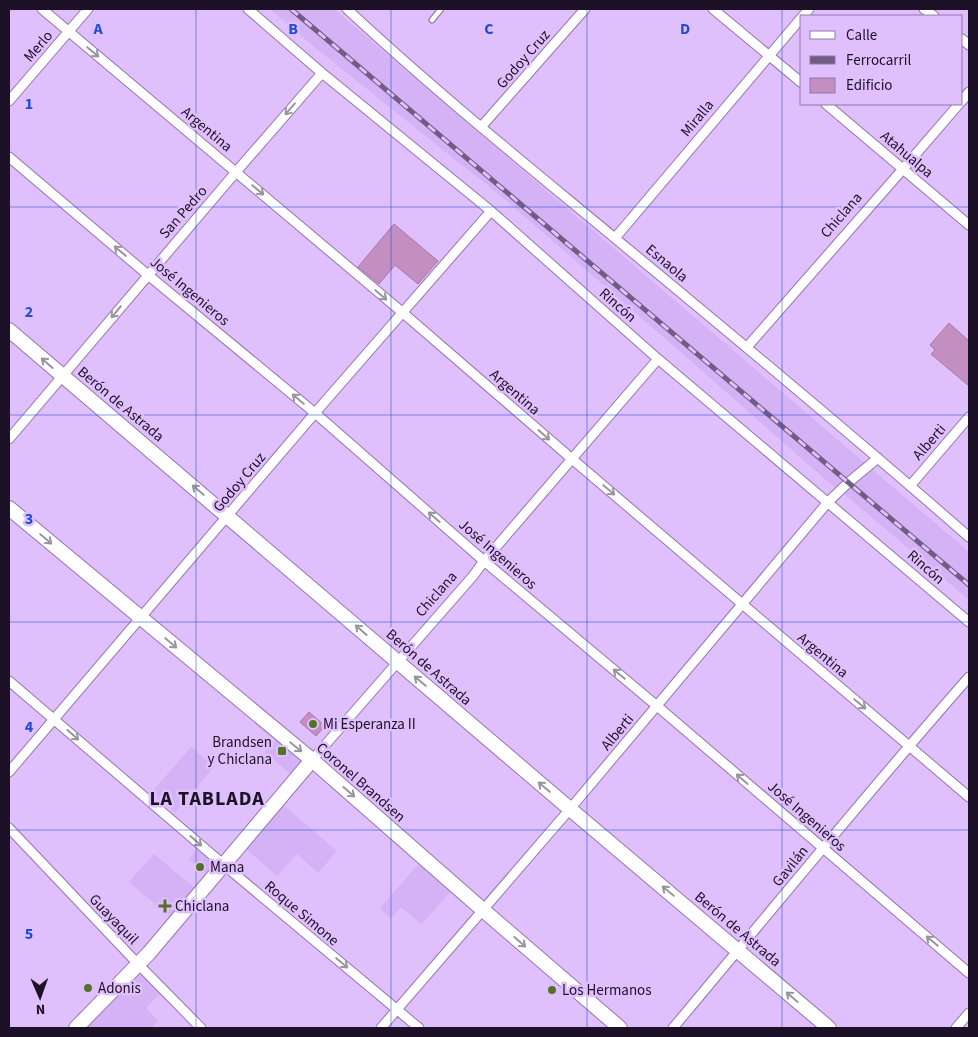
<svg xmlns="http://www.w3.org/2000/svg" width="978" height="1037" font-family="'Source Sans 3',sans-serif">
  <rect width="100%" height="100%" fill="#dfbffc"/>
  <path fill="#d5b2f5" d="M270,9h64l635,543v48l-119,-101 -23,-18 -135,-119 -190,-165 -184,-147z
    M277,738l24,20 1,6 -9,12 -29,-24z
    M191,747l23,20 -39,46 -24,-20z
    M282,804l55,47 -19,22 -21,-19 -20,22 -32,-28z
    M198,848l16,15 1,3 -7,9 -19,-16z
    M154,854l42,35 -25,29 -42,-36z
    M422,860l32,28 -32,36 -21,-17 -10,11 -11,-10z
    M136,975h7l18,18 -15,15 12,13 -7,7h-67z"/>
  <path fill="#c38fc0" stroke="#a978a7" d="M394,224l44,37 -20,23 -23,-19 -16,19 -21,-17z
    M949,323l20,18v45l-38,-32 4,-4 -5,-5z
    M309,712l16,14 -9,10 -16,-14z"/>
  <g fill="none" stroke-linecap="round" stroke-linejoin="round">
    <defs>
      <path id="lane" d="M432,20l9,-11"/>
      <path id="street" d="M42,9l360,303 170,147 397,338
        M248,9l74,64 169,138 167,148 311,263
        M347,9c90,84 186,161 281,240 115,95 229,190 341,288
        M713,9l89,74
        M924,9l10,7
        M803,16l6,-7
        M962,39l7,6
        M9,101l79,-92
        M962,101l7,-9
        M826,104l143,121
        M481,127l104,-118
        M9,157l139,118 167,138 169,148 173,145 312,267
        M615,238l187,-221
        M747,347l156,-178 56,-65
        M9,439l227,-267 86,-99
        M910,486l59,-69
        M9,681l215,184 195,163
        M312,760l161,-184 11,-15 174,-202
        M9,772l306,-359 176,-202
        M9,828l129,136 63,64
        M381,1028l189,-219 258,-307 21,-20 29,-24
        M673,1028c98,-117 195,-236 296,-351
        M956,1028l13,-15"/>
      <path id="secondary" d="M9,330l561,479 259,219
        M9,508l303,252 171,150 137,118
        M76,1028l73,-75 163,-193"/>
    </defs>
    <use href="#lane" stroke="#9375ad" stroke-width="7"/>
    <use href="#street" stroke="#9375ad" stroke-width="11"/>
    <use href="#secondary" stroke="#9375ad" stroke-width="16"/>
    <use href="#lane" stroke="#fff" stroke-width="4.5"/>
    <use href="#street" stroke="#fff" stroke-width="9"/>
    <use href="#secondary" stroke="#fff" stroke-width="14"/>
    <defs>
      <path id="rail" d="M291,9l678,576"/>
    </defs>
    <use href="#rail" stroke="#715d84" stroke-width="5"/>
    <use href="#rail" stroke="#dfbffc" stroke-width="3" stroke-dasharray="9" stroke-linecap="butt"/>
  </g>
  <defs><path id="oneway-shaft" d="M-6 0H5M1.5-3L5.5 0L1.5 3" fill="none" stroke-width="1.6" stroke-linecap="round" stroke-linejoin="round" transform="scale(1.25)"/></defs>
  <g stroke="#99949e">
    <use href="#oneway-shaft" transform="translate(93 52) rotate(40)"/>
    <use href="#oneway-shaft" transform="translate(290 109) rotate(131)"/>
    <use href="#oneway-shaft" transform="translate(258 190) rotate(40)"/>
    <use href="#oneway-shaft" transform="translate(120 251) rotate(-140)"/>
    <use href="#oneway-shaft" transform="translate(381 295) rotate(40)"/>
    <use href="#oneway-shaft" transform="translate(116 312) rotate(130)"/>
    <use href="#oneway-shaft" transform="translate(47 363) rotate(-139)"/>
    <use href="#oneway-shaft" transform="translate(298 399) rotate(-140)"/>
    <use href="#oneway-shaft" transform="translate(544 435) rotate(41)"/>
    <use href="#oneway-shaft" transform="translate(198 490) rotate(-140)"/>
    <use href="#oneway-shaft" transform="translate(609 490) rotate(40)"/>
    <use href="#oneway-shaft" transform="translate(434 517) rotate(-139)"/>
    <use href="#oneway-shaft" transform="translate(46 539) rotate(40)"/>
    <use href="#oneway-shaft" transform="translate(361 630) rotate(-139)"/>
    <use href="#oneway-shaft" transform="translate(171 643) rotate(40)"/>
    <use href="#oneway-shaft" transform="translate(619 674) rotate(-140)"/>
    <use href="#oneway-shaft" transform="translate(420 681) rotate(-140)"/>
    <use href="#oneway-shaft" transform="translate(860 704) rotate(40)"/>
    <use href="#oneway-shaft" transform="translate(73 735) rotate(41)"/>
    <use href="#oneway-shaft" transform="translate(296 747) rotate(39)"/>
    <use href="#oneway-shaft" transform="translate(742 779) rotate(-139)"/>
    <use href="#oneway-shaft" transform="translate(544 787) rotate(-140)"/>
    <use href="#oneway-shaft" transform="translate(349 792) rotate(41)"/>
    <use href="#oneway-shaft" transform="translate(196 841) rotate(41)"/>
    <use href="#oneway-shaft" transform="translate(668 891) rotate(-140)"/>
    <use href="#oneway-shaft" transform="translate(932 941) rotate(-140)"/>
    <use href="#oneway-shaft" transform="translate(520 942) rotate(41)"/>
    <use href="#oneway-shaft" transform="translate(342 963) rotate(40)"/>
    <use href="#oneway-shaft" transform="translate(792 997) rotate(-139)"/>
  </g>
  <path fill="none" stroke="#1d4ed8" stroke-width="1" stroke-opacity="0.55" d="M196,9v1019M391,9v1019M587,9v1019M782,9v1019M9,207h960M9,415h960M9,622h960M9,830h960"/>
  <g fill="#537227" stroke="#dfbffc" stroke-width="2">
    <circle cx="313" cy="724" r="5"/>
    <rect x="277" y="746" width="10" height="10" rx="2.5"/>
    <circle cx="200" cy="867" r="5"/>
    <path d="M162.5 898.5h5v5h5v5h-5v5h-5v-5h-5v-5h5z"/>
    <circle cx="88" cy="988" r="5"/>
    <circle cx="552" cy="990" r="5"/>
  </g>
  <g text-anchor="middle" stroke-width="5" stroke-linejoin="round" paint-order="stroke">
    <g font-size="15" fill="#1d1127" stroke="#dfbffc">
      <text transform="translate(38 46) rotate(-49)" y="5">Merlo</text>
      <text transform="translate(523 59) rotate(-49)" y="5">Godoy Cruz</text>
      <text transform="translate(697 118) rotate(-50)" y="5">Miralla</text>
      <text transform="translate(207 129) rotate(40)" y="5">Argentina</text>
      <text transform="translate(907 154) rotate(40)" y="5">Atahualpa</text>
      <text transform="translate(183 212) rotate(-49)" y="5">San Pedro</text>
      <text transform="translate(841 215) rotate(-49)" y="5">Chiclana</text>
      <text transform="translate(667 263) rotate(40)" y="5">Esnaola</text>
      <text transform="translate(190 291) rotate(40)" y="5">José Ingenieros</text>
      <text transform="translate(618 305) rotate(41)" y="5">Rincón</text>
      <text transform="translate(515 392) rotate(41)" y="5">Argentina</text>
      <text transform="translate(121 404) rotate(40)" y="5">Berón de Astrada</text>
      <text transform="translate(929 442) rotate(-49)" y="5">Alberti</text>
      <text transform="translate(239 482) rotate(-50)" y="5">Godoy Cruz</text>
      <text transform="translate(498 554) rotate(41)" y="5">José Ingenieros</text>
      <text transform="translate(926 567) rotate(41)" y="5">Rincón</text>
      <text transform="translate(436 594) rotate(-49)" y="5">Chiclana</text>
      <text transform="translate(823 655) rotate(40)" y="5">Argentina</text>
      <text transform="translate(429 667) rotate(41)" y="5">Berón de Astrada</text>
      <text transform="translate(617 732) rotate(-50)" y="5">Alberti</text>
      <text transform="translate(361 782) rotate(41)" y="5">Coronel Brandsen</text>
      <text transform="translate(807 816) rotate(41)" y="5">José Ingenieros</text>
      <text transform="translate(790 866) rotate(-51)" y="5">Gavilán</text>
      <text transform="translate(302 913) rotate(40)" y="5">Roque Simone</text>
      <text transform="translate(114 919) rotate(46)" y="5">Guayaquil</text>
      <text transform="translate(738 929) rotate(40)" y="5">Berón de Astrada</text>
    </g>
    <g font-size="15" fill="#1d1127" stroke="#dfbffc" text-anchor="start">
      <text x="323" y="729">Mi Esperanza II</text>
      <text x="272" y="747" text-anchor="end">Brandsen<tspan x="272" dy="17">y Chiclana</tspan></text>
      <text x="210" y="872">Mana</text>
      <text x="175" y="911">Chiclana</text>
      <text x="98" y="993">Adonis</text>
      <text x="562" y="995">Los Hermanos</text>
    </g>
    <g font-size="20" font-weight="bold" letter-spacing="1" fill="#1d1127" stroke="#dfbffc">
      <text x="207" y="805">LA TABLADA</text>
    </g>
  </g>
  <g font-size="16" text-anchor="middle" font-weight="bold" fill="#1d4ed8" stroke="#dfbffc" stroke-width="5" stroke-linejoin="round" paint-order="stroke">
    <text x="98" y="34">A</text>
    <text x="293" y="34">B</text>
    <text x="489" y="34">C</text>
    <text x="685" y="34">D</text>
    <text x="29" y="109">1</text>
    <text x="29" y="317">2</text>
    <text x="29" y="524">3</text>
    <text x="29" y="732">4</text>
    <text x="29" y="939">5</text>
  </g>
  <rect width="978" height="1037" fill="none" stroke="#1d1127" stroke-width="20"/>
  <rect x="800" y="15" width="162" height="90" fill="#dfbffc" stroke="#9179a7"/>
  <rect x="810" y="31" width="25" height="8" fill="#ffffff" stroke="#9179a7"/>
  <text x="846" y="40" font-size="15" fill="#1d1127">Calle</text>
  <rect x="810" y="56" width="25" height="8" fill="#715d84" stroke="#9179a7"/>
  <text x="846" y="65" font-size="15" fill="#1d1127">Ferrocarril</text>
  <rect x="810" y="78" width="25" height="15" fill="#c38fc0" stroke="#9179a7"/>
  <text x="846" y="90" font-size="15" fill="#1d1127">Edificio</text>
  <g transform="translate(40 997) rotate(178)" stroke="#dfbffc" stroke-width="4" paint-order="stroke">
  <path d="M0-4L9 19L0 12L-9 19Z" fill="#1d1127"/>
  <text y="-8" font-size="14" font-weight="bold" text-anchor="middle" fill="#1d1127">N</text>
  </g>
</svg>
